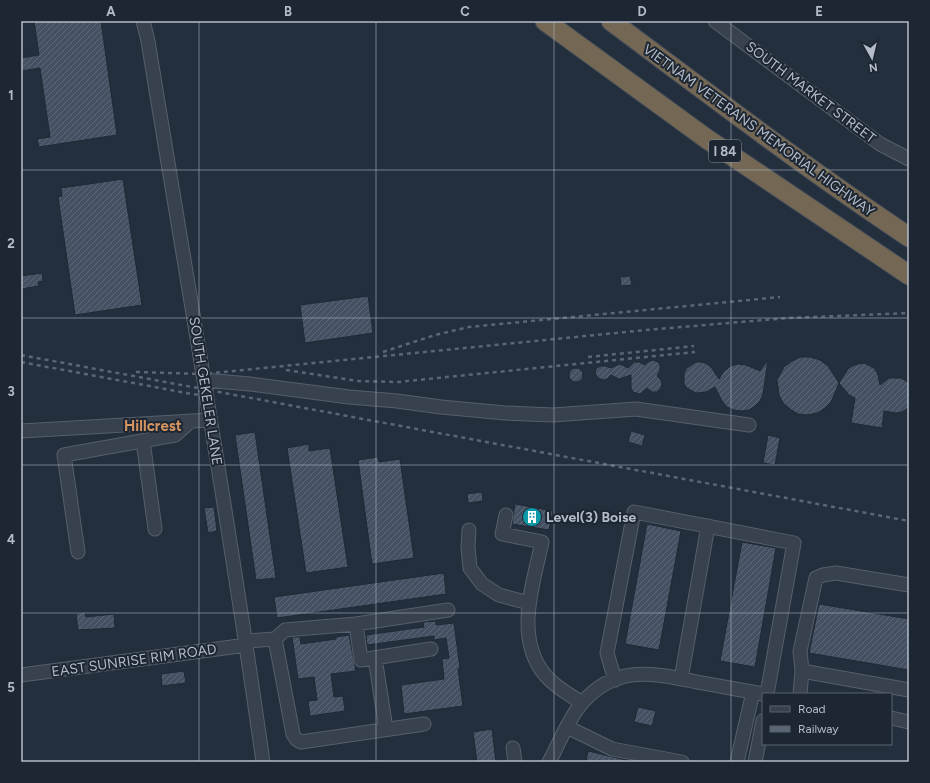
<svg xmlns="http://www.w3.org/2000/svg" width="930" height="783" font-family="Figtree,sans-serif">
  <defs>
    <pattern id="building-hatch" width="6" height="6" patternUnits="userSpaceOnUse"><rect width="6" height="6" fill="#455162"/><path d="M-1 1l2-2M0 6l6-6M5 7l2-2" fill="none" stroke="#5d6877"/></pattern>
  </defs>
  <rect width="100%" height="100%" fill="#242f3e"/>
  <path fill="url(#building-hatch)" stroke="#1f2835" d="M34,21h67l16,114 -78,12 -2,-8 13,-2 -10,-69 -19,3v-13l18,-3z
    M123,179l19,126 -67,10 -17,-118 4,-1 -1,-8z
    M42,273l1,8 -5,1 1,4 -18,3v-13z
    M630,276l2,9 -11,1 -1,-9z
    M368,296l5,37 -68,10 -5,-38z
    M801,357h9l10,3 8,6 11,17 9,-14 4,-3 6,-2 6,-1 6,3 5,3 3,6 2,10 9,-7h12l8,5v24l-7,5 -6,1 -12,-2 -2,17 -31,-5 4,-25 -6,-3 -10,-12 -8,19 -6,6 -8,5 -10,2 -9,-1 -8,-5 -7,-6 -4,-8 -2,-15 7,-13 8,-6z
    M653,360l5,2 2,3v5l-3,6 4,4 1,5 -2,4 -3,3h-5l-5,-4 -7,6 -7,-2 -2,-4v-13l-12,4 -8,-4 -4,4 -4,1 -5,-2 -3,-5 1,-4 4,-3h5l6,2 9,-4 8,4 6,-6h5l6,3 3,-3z
    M768,360l-5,34 -3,7 -5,5 -6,4 -8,1 -7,-1 -7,-3 -5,-6 -7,-14 -9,5 -10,1 -9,-5 -3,-4v-11l3,-5 9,-6h6l5,2 4,3 8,12 5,-8 7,-5 7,-2 8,1 14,6z
    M569 375a7 7 0 1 1 14 0a7 7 0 1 1-14 0Z
    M631,431l14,4 -3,11 -14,-4z
    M255,432l21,146 -20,2 -21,-145z
    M768,435l12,3 -5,27 -12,-2z
    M309,444v7l21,-3 18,119 -42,6 -19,-125z
    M378,457l1,5 21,-3 14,99 -42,6 -14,-104z
    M482,492l1,9 -15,2 -1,-9z
    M515,504l38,7 -4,19 -37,-6z
    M214,507l3,24 -9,2 -4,-25z
    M647,524l34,7 -22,119 -34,-6z
    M742,542l34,6 -21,119 -35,-6z
    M444,573l2,21 -169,24 -3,-21z
    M819,604l90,15v51l-100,-17z
    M85,612l1,5 28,-3 1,14 -37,2 -2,-16z
    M436,621v4l18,-2 6,45 -2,1 5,37 -59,8 -3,-29 43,-6 -2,-20 7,-1 -3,-20 -12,2v-4l-67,9 -1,-10 58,-8 -1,-5z
    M349,635l7,36 -25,3 3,23 9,-1 2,15 -35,5 -2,-15 9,-1 -3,-23 -16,2 -6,-42h8l1,7 35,-5v-2z
    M184,671l2,12 -24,3 -1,-12z
    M638,707l18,4 -4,15 -18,-4z
    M492,729l4,33h-19l-4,-30z
    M588,751l38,9 -1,2h-39z"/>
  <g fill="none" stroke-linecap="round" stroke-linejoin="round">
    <defs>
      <path id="minor" d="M143,21l5,20c39,240 81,480 115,721
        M715,21l165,123 29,15
        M204,380l46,4 99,13 48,4 44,6 64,6 48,2 83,-6 113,16
        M21,431l189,-11
        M143,441l12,88
        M506,515l-4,19 40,8c-9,43 -28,95 3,133 10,12 25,20 37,28
        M469,530l-1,17 2,21 12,16 17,11 30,8
        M78,552l-14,-97 111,-20 16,-14
        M356,624l5,36 70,-11
        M275,639l10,-9 71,-6 92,-14
        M246,641l29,-2 18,95 3,5 5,3 123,-18
        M375,658l11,71
        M802,671l107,19
        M21,675l226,-30
        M681,679l27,-153
        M615,680l-8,-27 27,-141 160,31 -27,151
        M800,694l2,-23 -2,-20 16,-73 7,-3 13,-2 73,12
        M891,718l18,4
        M567,727l45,22 70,13
        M513,748l2,14
        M549,762c10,-18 19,-43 33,-59 34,-39 70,-30 115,-21 22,4 44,8 66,12
        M737,762l16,-70
        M755,762l8,-41"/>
      <path id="highway" d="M545,21l162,118 202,136
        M611,21c98,73 196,148 298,216"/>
    </defs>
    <use href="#minor" stroke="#565f6c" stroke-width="15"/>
    <use href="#highway" stroke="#434c59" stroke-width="21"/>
    <use href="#minor" stroke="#38414e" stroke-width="13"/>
    <use href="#highway" stroke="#746855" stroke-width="19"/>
    <path stroke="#5a6575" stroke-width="2.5" stroke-dasharray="4 4" stroke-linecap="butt" d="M383,352l52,-17 34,-8 311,-30
      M21,355l888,166
      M588,357l106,-11
      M21,362l171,32 19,2
      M286,370l72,11 40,1 297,-30
      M136,372l67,2 443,-44 142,-12 121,-5"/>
  </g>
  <path fill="none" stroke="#b4bcc9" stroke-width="1" stroke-opacity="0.55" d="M199,21v741M376,21v741M554,21v741M731,21v741M21,170h888M21,318h888M21,465h888M21,613h888"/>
  <defs>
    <symbol id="building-disc" viewBox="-11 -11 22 22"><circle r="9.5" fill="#0f9aa8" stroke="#1d2633"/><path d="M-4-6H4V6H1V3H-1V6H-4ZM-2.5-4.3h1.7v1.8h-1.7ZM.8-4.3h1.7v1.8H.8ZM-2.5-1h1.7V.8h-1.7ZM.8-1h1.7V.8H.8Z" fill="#fff"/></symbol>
  </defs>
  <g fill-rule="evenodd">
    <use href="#building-disc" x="521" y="506" width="22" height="22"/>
  </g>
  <g text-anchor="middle" stroke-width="4" stroke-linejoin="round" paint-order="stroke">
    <rect fill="#1d2633" stroke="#878f9c" stroke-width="1" x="709" y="140" width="32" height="22" rx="3"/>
    <g font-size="13" font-weight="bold" fill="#b4bcc9">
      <text x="725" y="156">I 84</text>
    </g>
    <g font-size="14" fill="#b4bcc9" stroke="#1d2633">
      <text transform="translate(811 92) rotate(37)" y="5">SOUTH MARKET STREET</text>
      <text transform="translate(759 130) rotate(36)" y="5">VIETNAM VETERANS MEMORIAL HIGHWAY</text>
      <text transform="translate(206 391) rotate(81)" y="5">SOUTH GEKELER LANE</text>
      <text transform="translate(134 660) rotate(-8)" y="5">EAST SUNRISE RIM ROAD</text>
    </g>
    <g font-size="14" font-weight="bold" fill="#b4bcc9" stroke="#1d2633" text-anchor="start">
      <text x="546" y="522">Level(3) Boise</text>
    </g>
    <g font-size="15" font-weight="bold" fill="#d59563" stroke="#1d2633">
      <text x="153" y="431">Hillcrest</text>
    </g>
  </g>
  <rect width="930" height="783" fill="none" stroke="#1d2633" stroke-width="44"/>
  <rect x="762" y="693" width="130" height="52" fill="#1d2633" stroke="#59626f"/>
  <rect x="770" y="706" width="20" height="6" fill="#38414e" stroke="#59626f"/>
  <text x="798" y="713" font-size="12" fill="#b4bcc9">Road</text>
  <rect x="770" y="726" width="20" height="6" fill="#5a6575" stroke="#59626f"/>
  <text x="798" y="733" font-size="12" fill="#b4bcc9">Railway</text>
  <g transform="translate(872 58) rotate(172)" stroke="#1d2633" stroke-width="3" paint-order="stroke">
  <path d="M0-3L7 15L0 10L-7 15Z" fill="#b4bcc9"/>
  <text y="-6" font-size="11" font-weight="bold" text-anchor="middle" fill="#b4bcc9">N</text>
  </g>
  <rect x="22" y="22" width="886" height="739" fill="none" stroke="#b4bcc9" stroke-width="1.5"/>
  <g font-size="13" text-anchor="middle" font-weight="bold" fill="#b4bcc9">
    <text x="111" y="16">A</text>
    <text x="288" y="16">B</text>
    <text x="465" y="16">C</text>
    <text x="642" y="16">D</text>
    <text x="819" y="16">E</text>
    <text x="11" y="100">1</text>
    <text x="11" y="248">2</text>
    <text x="11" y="396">3</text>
    <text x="11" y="544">4</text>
    <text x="11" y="692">5</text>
  </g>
</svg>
